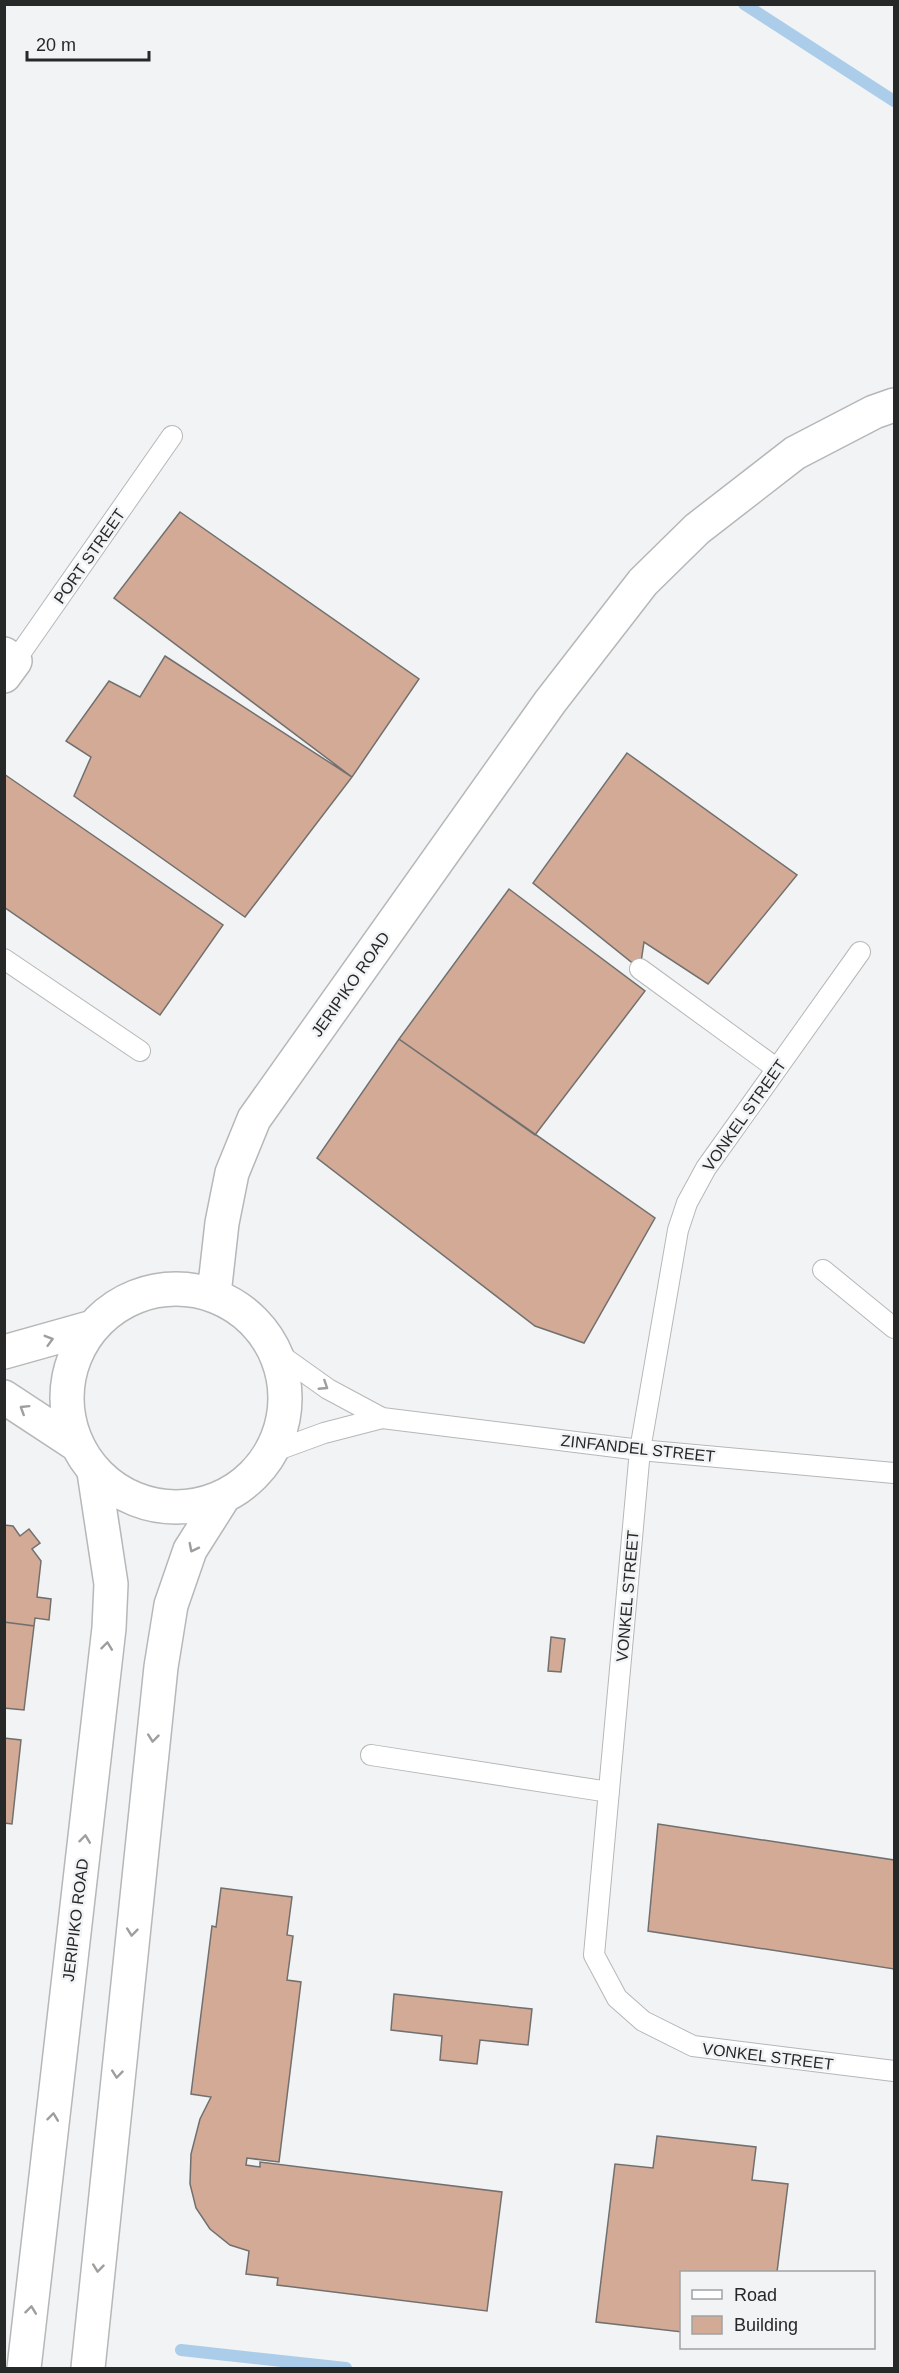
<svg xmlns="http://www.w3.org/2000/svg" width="899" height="2373" font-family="Arial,sans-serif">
  <rect width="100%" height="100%" fill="#f1f3f4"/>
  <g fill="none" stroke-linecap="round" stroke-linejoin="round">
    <path stroke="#abcdea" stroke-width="12" d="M744,4l150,97
      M181,2350l165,18"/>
  </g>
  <path fill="#d2aa96" stroke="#72706f" stroke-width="1.5" d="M180,512l239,167 -67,98 -238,-179z
    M165,656l187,121 -107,140 -171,-121 17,-39 -25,-16 43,-60 31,16z
    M627,753l170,122 -89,109 -64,-42 -4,27 -107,-86z
    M4,774l219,151 -63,90 -156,-108z
    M509,889l136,102 -110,144 -136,-96z
    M399,1039l256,179 -71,125 -49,-17 -218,-168z
    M4,1525l9,1 7,10 9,-7 11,14 -8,6 9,12 -4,36 14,2 -2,21 -14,-2 -1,8 -30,-4z
    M4,1622l30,4 -10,84 -20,-2z
    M551,1637l14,2 -4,33 -13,-1z
    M4,1738l17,2 -9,84 -8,-1z
    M658,1824l236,36v109l-246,-38z
    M221,1888l71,9 -5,38 6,1 -6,44 14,2 -22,180 -32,-4 -1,7 14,2v-5l242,30 -15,119 -210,-26 1,-7 -32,-4 3,-23 -19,-6 -20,-16 -14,-21 -6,-24 1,-30 9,-35 11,-22 -20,-3 21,-168 4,1z
    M394,1994l138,15 -4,36 -48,-5 -3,24 -37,-4 2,-24 -51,-6z
    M657,2136l99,11 -4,33 36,4 -11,88h-95v60l-86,-10 19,-158 38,4z"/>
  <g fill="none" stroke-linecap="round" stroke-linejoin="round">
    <defs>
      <path id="lane" d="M15,661l157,-225
        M860,952l-154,216 -19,35 -9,27 -38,220 -46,505 23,43 26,23 50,25 201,25
        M4,959l136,92
        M640,969l136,99
        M823,1270l71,58
        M276,1352l52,37 54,29
        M272,1452l52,-19 58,-15 258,32 254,23
        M371,1755l238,37"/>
      <path id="street" d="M4,654l11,7 -11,15
        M67 1398a109 109 0 1 1 218 0a109 109 0 1 1-218 0Z
        M214,1294l8,-71 10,-50 22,-54 296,-417 93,-120 54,-53 98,-76 79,-41 20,-7
        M4,1352l89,-25
        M4,1397l73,48
        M24,2368l85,-740 2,-44 -17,-112
        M88,2368l73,-701 10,-62 19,-55 33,-52"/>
    </defs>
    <use href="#lane" stroke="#b5b7b9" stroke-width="22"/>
    <use href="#street" stroke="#b5b7b9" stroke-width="36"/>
    <use href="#lane" stroke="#fff" stroke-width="20"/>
    <use href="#street" stroke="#fff" stroke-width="33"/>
  </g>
  <defs><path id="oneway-chevron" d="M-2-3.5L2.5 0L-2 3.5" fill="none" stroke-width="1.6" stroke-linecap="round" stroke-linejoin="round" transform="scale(1.5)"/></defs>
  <g stroke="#9e9e9e">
    <use href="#oneway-chevron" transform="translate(49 1340) rotate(-16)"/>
    <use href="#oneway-chevron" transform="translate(324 1386) rotate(33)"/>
    <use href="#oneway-chevron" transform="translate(24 1409) rotate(-148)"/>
    <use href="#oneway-chevron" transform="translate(193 1548) rotate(117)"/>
    <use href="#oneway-chevron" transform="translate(107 1646) rotate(-83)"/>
    <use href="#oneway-chevron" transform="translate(153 1738) rotate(96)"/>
    <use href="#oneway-chevron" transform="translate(85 1839) rotate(-83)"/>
    <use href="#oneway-chevron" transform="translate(132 1932) rotate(96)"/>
    <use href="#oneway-chevron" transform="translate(117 2074) rotate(96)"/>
    <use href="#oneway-chevron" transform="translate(53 2117) rotate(-83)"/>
    <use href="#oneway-chevron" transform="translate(98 2268) rotate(96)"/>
    <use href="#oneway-chevron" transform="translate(31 2310) rotate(-83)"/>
  </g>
  <g text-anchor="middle" stroke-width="5" stroke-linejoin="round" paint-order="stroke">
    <g font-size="16" fill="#272828" stroke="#f1f3f4">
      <text transform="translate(89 556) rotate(-55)" y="6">PORT STREET</text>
      <text transform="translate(350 984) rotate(-55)" y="6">JERIPIKO ROAD</text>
      <text transform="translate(744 1115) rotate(-55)" y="6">VONKEL STREET</text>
      <text transform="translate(638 1448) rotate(6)" y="6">ZINFANDEL STREET</text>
      <text transform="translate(627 1596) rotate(-85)" y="6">VONKEL STREET</text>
      <text transform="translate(75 1920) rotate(-83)" y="6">JERIPIKO ROAD</text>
      <text transform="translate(768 2056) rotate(7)" y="6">VONKEL STREET</text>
    </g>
  </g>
  <rect width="899" height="2373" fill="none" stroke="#272828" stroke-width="12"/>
  <rect x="680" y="2271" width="195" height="78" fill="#f1f3f4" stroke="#a0a2a2" stroke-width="1.5"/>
  <rect x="692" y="2290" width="30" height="9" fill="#ffffff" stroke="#a0a2a2" stroke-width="1.5"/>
  <text x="734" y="2301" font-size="18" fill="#272828">Road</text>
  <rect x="692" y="2316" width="30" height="18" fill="#d2aa96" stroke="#a0a2a2" stroke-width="1.5"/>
  <text x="734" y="2331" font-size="18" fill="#272828">Building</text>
  <path d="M27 51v9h122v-9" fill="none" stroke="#272828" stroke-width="3"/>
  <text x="36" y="51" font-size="18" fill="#272828" stroke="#f1f3f4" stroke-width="4.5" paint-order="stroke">20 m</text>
</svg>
